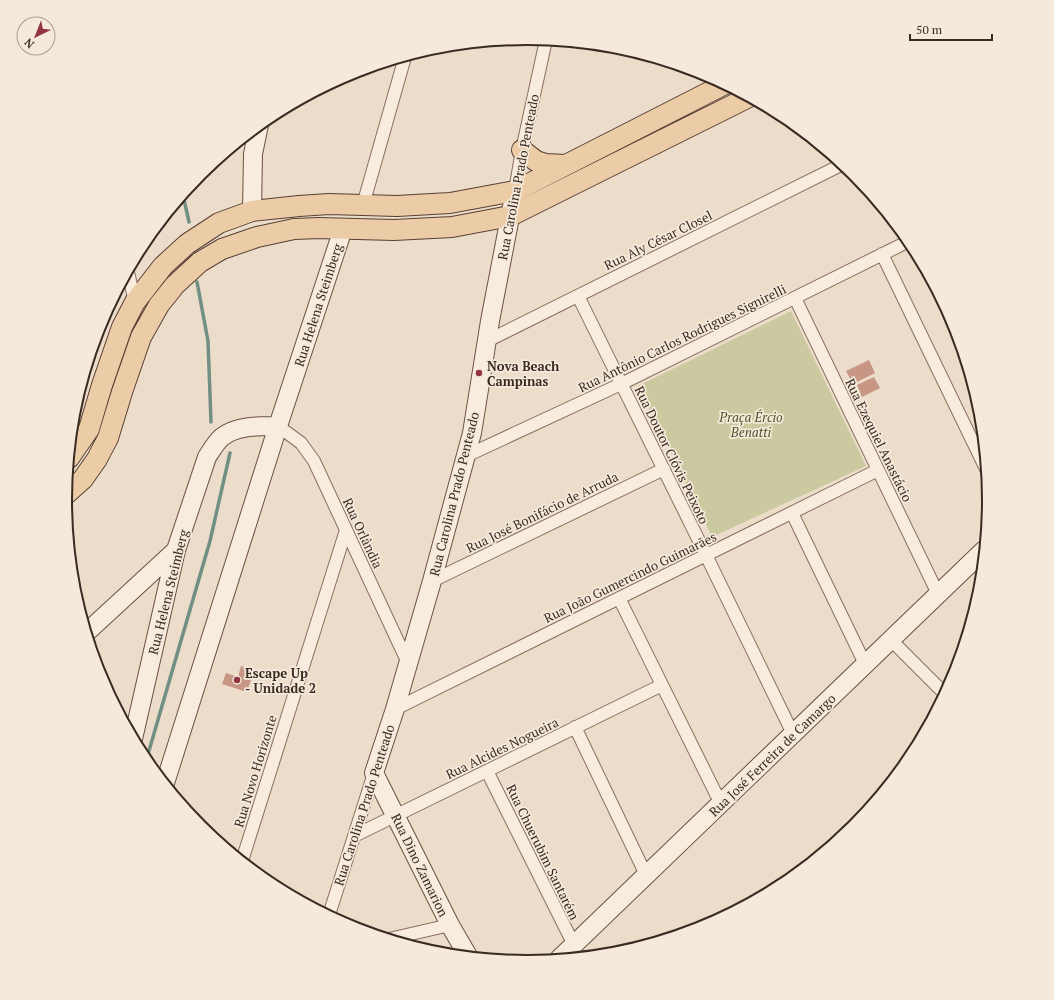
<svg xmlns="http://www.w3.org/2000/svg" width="1054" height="1000" font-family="'PT Serif',serif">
  <rect width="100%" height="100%" fill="#ecddcb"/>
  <path fill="#cac99f" d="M791,311l75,155 -154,71 -74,-151z"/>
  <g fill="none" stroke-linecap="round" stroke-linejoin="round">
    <path stroke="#728f84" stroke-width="3.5" d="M183,195l6,27
      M197,282l11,59 3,81
      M146,761l64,-220 20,-88"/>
  </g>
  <path fill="#c79684" d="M869,360l6,13 -22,11 -7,-13z
    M874,377l6,11 -18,9 -5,-12z
    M241,666l13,5 -7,21 -25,-8 4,-11 12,4z"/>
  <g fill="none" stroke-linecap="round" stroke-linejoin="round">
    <defs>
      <path id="street" d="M515,191l7,-41 24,-110
        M363,205l42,-148
        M882,254l104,215
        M128,272l7,30
        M578,296l128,259 87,179
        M795,298l143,296
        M487,341l356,-177
        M278,426l23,17 13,18 94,202
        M466,456l155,-72 288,-143
        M792,513l73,151
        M432,581l232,-112
        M619,598l102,206
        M891,640l54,54
        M395,709l483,-239
        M575,727l71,148
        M487,771l87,174
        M354,836l308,-151
        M242,861l104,-331
        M329,915l45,-142
        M389,939l61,-14"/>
      <path id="secondary" d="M252,211l1,-57 6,-29
        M87,632l89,-82
        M133,739l43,-189 31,-93c4,-6 9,-15 15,-20 15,-12 38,-11 56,-11
        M165,783l113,-357 65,-197
        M468,956l-18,-31 -76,-152 21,-64 37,-128 40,-148 18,-112 25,-130
        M559,959l425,-409"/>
      <path id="primary" d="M522,150l14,11 10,3 19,1
        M69,458l20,-29 13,-44 20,-58 13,-25 28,-36 24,-22 32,-21 33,-12 47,-5 30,-2 68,2 53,-3 65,-12 210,-107
        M65,495l18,-16 14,-20 11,-21 14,-46 19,-55 18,-32 16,-20 25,-23 22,-13 35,-12 37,-8 25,-1 75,2 58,-3 58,-11 239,-119"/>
    </defs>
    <use href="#street" stroke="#886f60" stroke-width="14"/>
    <use href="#secondary" stroke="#6a5143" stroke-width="20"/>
    <use href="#primary" stroke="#573f34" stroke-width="22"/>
    <use href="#street" stroke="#f7ecde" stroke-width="12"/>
    <use href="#secondary" stroke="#f7ecde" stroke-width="18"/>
    <use href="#primary" stroke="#ebcca7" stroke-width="20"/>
  </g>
  <g fill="#933443" stroke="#f4e9da" stroke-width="1.5">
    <circle cx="479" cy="373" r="4"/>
    <circle cx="237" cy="680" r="4"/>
  </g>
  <g text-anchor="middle" stroke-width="3.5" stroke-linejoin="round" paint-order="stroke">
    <g font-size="13" fill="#3a2a22" stroke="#f4e9da">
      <text transform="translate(518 177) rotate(-79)" y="5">Rua Carolina Prado Penteado</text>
      <text transform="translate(658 240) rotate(-26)" y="5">Rua Aly César Closel</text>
      <text transform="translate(318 305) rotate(-72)" y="5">Rua Helena Steimberg</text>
      <text transform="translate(682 338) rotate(-26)" y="5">Rua Antônio Carlos Rodrigues Signirelli</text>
      <text transform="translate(879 440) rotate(64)" y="5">Rua Ezequiel Anastácio</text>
      <text transform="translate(672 455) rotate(64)" y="5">Rua Doutor Clóvis Peixoto</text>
      <text transform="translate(454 494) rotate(-76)" y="5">Rua Carolina Prado Penteado</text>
      <text transform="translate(542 512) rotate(-26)" y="5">Rua José Bonifácio de Arruda</text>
      <text transform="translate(363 533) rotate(65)" y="5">Rua Orlândia</text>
      <text transform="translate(630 577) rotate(-26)" y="5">Rua João Gumercindo Guimarães</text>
      <text transform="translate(168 592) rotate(-76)" y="5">Rua Helena Steimberg</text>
      <text transform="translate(502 748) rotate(-26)" y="5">Rua Alcides Nogueira</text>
      <text transform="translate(772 755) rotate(-44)" y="5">Rua José Ferreira de Camargo</text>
      <text transform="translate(255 771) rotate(-73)" y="5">Rua Novo Horizonte</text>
      <text transform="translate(364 805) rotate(-72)" y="5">Rua Carolina Prado Penteado</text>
      <text transform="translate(543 852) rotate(64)" y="5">Rua Chuerubim Santarém</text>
      <text transform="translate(420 865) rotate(64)" y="5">Rua Dino Zamarion</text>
    </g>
    <g font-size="13" font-weight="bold" fill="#3a2a22" stroke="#f4e9da" text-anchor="start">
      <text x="487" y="371">Nova Beach<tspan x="487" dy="15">Campinas</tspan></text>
      <text x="245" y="678">Escape Up<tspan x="245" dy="15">- Unidade 2</tspan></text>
    </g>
    <g font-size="13" font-style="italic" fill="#50552a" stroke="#f4e9da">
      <text x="751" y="422">Praça Ércio<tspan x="751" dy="15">Benatti</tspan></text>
    </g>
  </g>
  <path d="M0 0H1054V1000H0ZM72 500a455 455 0 1 1 910 0a455 455 0 1 1-910 0Z" fill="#f4e9da" fill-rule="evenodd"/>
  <path fill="none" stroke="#3a2a22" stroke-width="2" d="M72 500a455 455 0 1 1 910 0a455 455 0 1 1-910 0Z"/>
  <g transform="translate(36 36) rotate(223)"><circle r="19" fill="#f4e9da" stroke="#aa9d90"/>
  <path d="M0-3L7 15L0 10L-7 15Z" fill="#933443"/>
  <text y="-6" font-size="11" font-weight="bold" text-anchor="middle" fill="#3a2a22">N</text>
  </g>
  <path d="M910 34v6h82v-6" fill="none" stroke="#3a2a22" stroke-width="2"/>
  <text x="916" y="34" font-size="12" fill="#3a2a22" stroke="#f4e9da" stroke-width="3" paint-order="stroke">50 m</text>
</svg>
